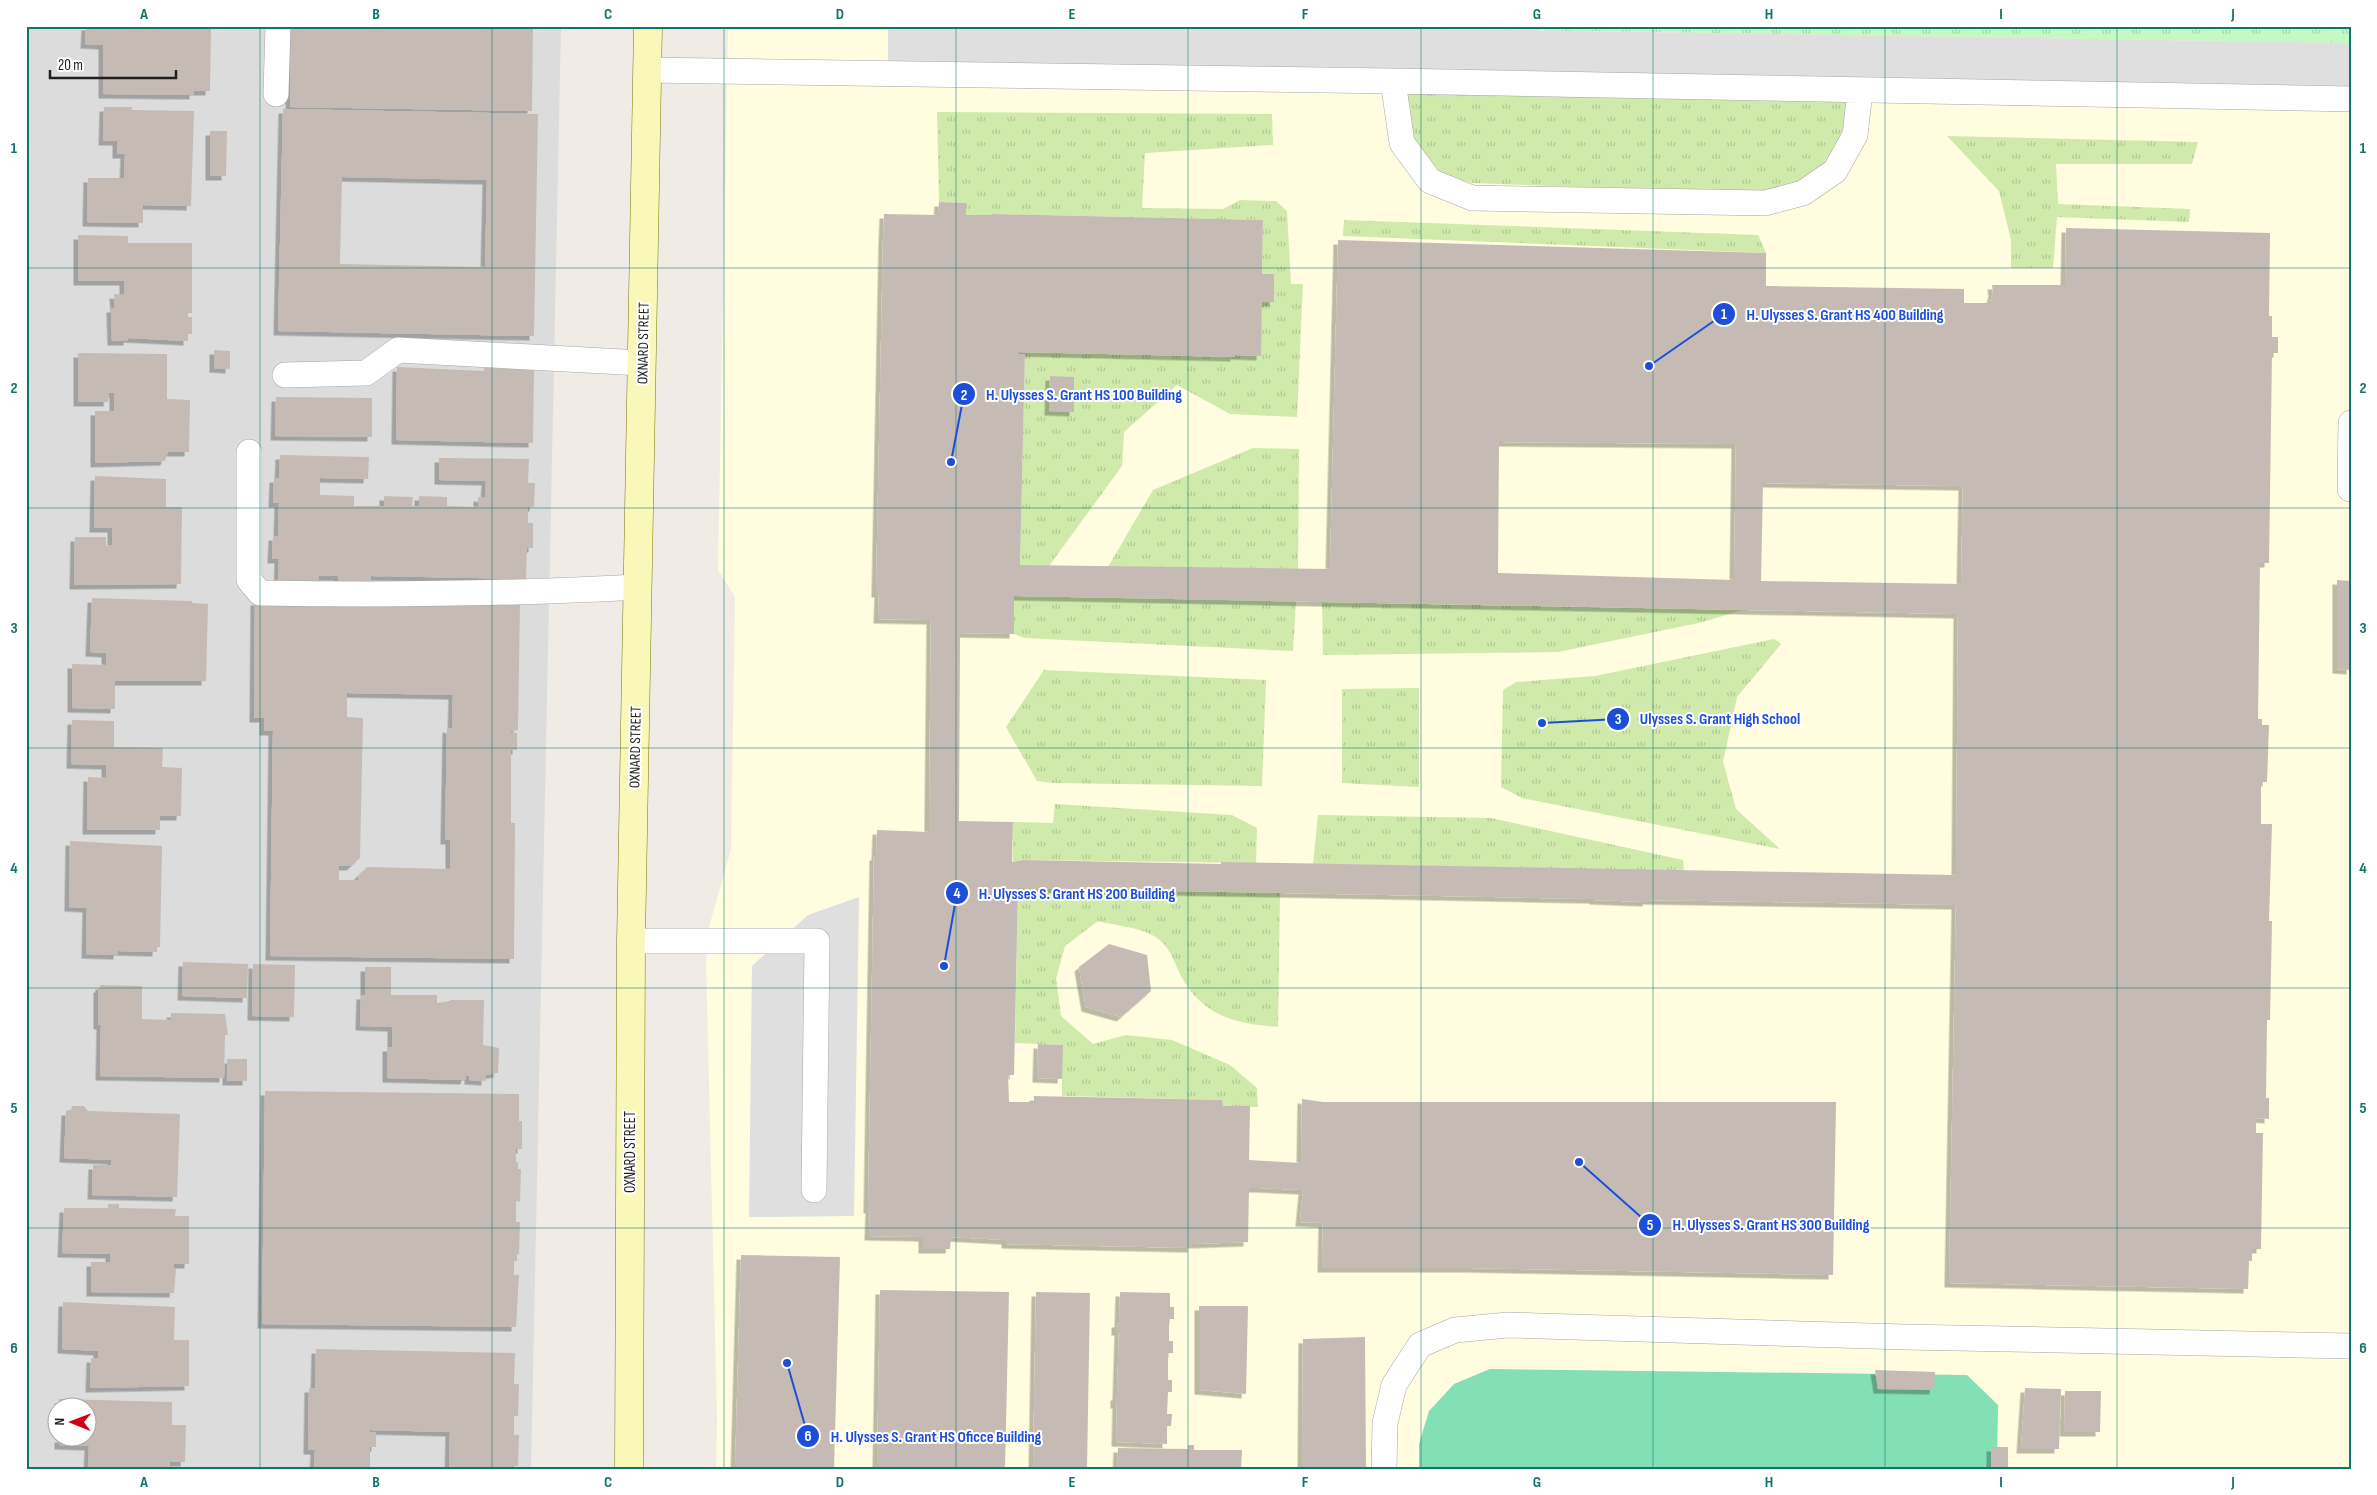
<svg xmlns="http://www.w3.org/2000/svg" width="2377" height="1495" font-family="'Sofia Sans Condensed',sans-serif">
  <defs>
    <pattern id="grass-tufts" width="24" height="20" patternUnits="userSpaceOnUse" patternTransform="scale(1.25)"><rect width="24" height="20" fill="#cfeaab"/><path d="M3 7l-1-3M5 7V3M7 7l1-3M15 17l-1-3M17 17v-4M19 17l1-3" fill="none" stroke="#b1c893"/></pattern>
    <pattern id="park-tufts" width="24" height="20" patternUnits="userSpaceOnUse" patternTransform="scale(1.25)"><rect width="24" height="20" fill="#c3fac2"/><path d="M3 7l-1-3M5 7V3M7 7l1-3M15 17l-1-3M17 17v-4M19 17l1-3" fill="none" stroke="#a7d6a6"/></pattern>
    <filter id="shadow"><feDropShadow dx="-4.5" dy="4.5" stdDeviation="0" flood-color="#0004"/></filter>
  </defs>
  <rect width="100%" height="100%" fill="#f0ebe5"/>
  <path fill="#dddcdc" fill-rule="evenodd" d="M26,26h535l-30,1443h-505zM58,1408h30v30h-30z"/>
  <path fill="#fffcdf" d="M728,26h531l1092,17v1426h-1635l1,-53 -11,-455 3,-34 22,-78 4,-252 -17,-27z"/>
  <path fill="url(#grass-tufts)" d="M1405,90l443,8c-5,39 -12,68 -50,87 -10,5 -24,6 -35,9l-291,-11 -32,-9 -25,-33z
    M937,112l335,2 1,31 -128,8 -3,55 81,1 17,-9 36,1 11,10 4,73h12l-6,133 -67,-3 -53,-29 -53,47 -2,34 -73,100 -29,-1 5,-211h-6v-2l215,5 1,-2 25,1 2,-54h12v-28h-12l1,-54 -271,-6v1h-26v-12l-27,-1z
    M1947,136l251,6 -6,22h-136l2,40 132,5 -1,13 -132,-5 -4,51h-42v-28l-12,-49z
    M1344,220l414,15 8,18 -423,-17z
    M1253,448l46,1 -1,120 -190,-2 45,-77z
    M1014,596l282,5 -3,50 -269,-13 -10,-4z
    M1322,602l420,8 -39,12 -145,30 -235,3z
    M1774,639l7,5 -44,53 -14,65 13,47 44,40 -258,-51 -21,-11 2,-97 13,-8 79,-6z
    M1044,670l222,10 -4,106 -210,-3 -15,-2 -31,-54z
    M1419,688v99l-77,-4v-94z
    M1055,804l177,11 25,13 -1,35 -233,-3 -10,2v-40l40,1z
    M1318,815l173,3 192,42 1,11 -371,-7z
    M1018,888l262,5 -2,134c-38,-3 -71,-9 -93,-44 -11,-18 -13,-39 -35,-49 -15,-7 -36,-9 -52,-13l-33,25 -9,33 5,37 32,28 33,-9 46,5 58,25 27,23 1,19 -35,-1 -2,-6 -159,-4v-51l-47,-2z"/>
  <path fill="url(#park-tufts)" d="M1259,26h1092v17z"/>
  <path fill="#83dfb4" d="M1490,1369l477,6 31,30 -1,64h-578v-25l10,-33 25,-27z"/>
  <path fill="#dfdfdf" d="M888,26h371l1092,17v63l-1463,-24z
    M859,897l-5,319 -105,1 3,-251 56,-51z"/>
  <path fill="#c5bbb4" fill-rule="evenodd" filter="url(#shadow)" d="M86,26h125l-1,65h-16v4l-91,-1v-49l-18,-1z
    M291,26h242l-1,85 -242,-4z
    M104,107h28v3l62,1 -3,95 -48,-1v18l-56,-1 1,-44h36l1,-24h-8v-13h-14z
    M283,109l255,5 -4,222 -256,-5zM342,177l145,3 -2,87 -145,-3z
    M210,131h17l-1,45h-16z
    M939,202l27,1v12h26v-1l271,6 -1,54h12v28h-12l-1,54 -26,-1v2l-216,-5v2h6l-5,211 310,4 8,-329 428,13v33l198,3v14h26l3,-11 -1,-7h73l1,-57 204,5 -1,83h3v21h6v16h-6l-3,210h-9l-2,156h4v6h7l-2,57h-6v42h11l-3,97h3l-2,99h-3l-1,78h3v21l-13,-1v15h7l-2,116h-9v12h-3l-1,28 -299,-6 7,-378 -309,-5v2l-53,-2v-1l-576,-11 -4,187h-6l1,27h25v-6l188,4 1,6h27l-1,54 52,3 1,-64 21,3h513l-3,173 -363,-7h-148l1,-45 -23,-1 3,-32 -43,-2h-11l-1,54 -56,2v4l-186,-4v-4l-55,-3 -1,12h-27v-12l-54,-1 1,-27h-2l6,-353h2l1,-26 52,2v-12l2,-200 -53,-1 1,-26h-3l7,-353 1,-26 54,1zM1499,442l237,2 -2,136 -236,-7zM1763,483l200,3 -2,98 -200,-3zM1014,596l944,18 -2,261 -735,-13v2l-198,-4 -11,2 1,-40 -54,-1 1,-188 54,1z
    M78,235l50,1v7h64v70h-4v4h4v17h-4v7l-60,-3v3h-16l-1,-33h4l-1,-14 10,1v-14h-46z
    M214,350l16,1v18l-16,-1z
    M78,353l89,1v45l23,1 -1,52h-21l-3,9 -70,2v-52h19v-18h-5l-1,9h-30z
    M397,367l87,4v-3l50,1 -1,74 -137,-3z
    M1050,376l24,1v35l-25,-1z
    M276,397l96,1v39l-97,-1z
    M280,455l89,2 -1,22 -48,-1v17l34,1v10h30v-10l29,1 -1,9h7v-10l28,1v9l31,1v-10l7,1 1,-17 -47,-1v-22l90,1 -1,24h7l-1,24h-6v16h5v25h-6l-1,31 -155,-3v9h-33v-9h-19v9h-41l1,-26h-7l1,-23h5l1,-33h-6l1,-25h5z
    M95,476l71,3v28h16l-1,77 -107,1 1,-48h31v9l6,-1v-17h-18z
    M2337,580l14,1v89l-14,-1z
    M92,598l100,3v2l16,1 -2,77h-91v28l-43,-1v-44l34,1v-12l-16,-1z
    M255,601l265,3 -2,126 -7,1v1l6,1v17h-6v73h4l-1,136 -244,-3 3,-225h-9v-13h-10zM347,693l106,2 -1,34 -5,-1 -2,112h5v29l-83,-2 -9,9v4h-19v-14h12l9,-8 3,-140 -16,-1z
    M72,720l42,1v26l49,1 -1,19 20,1 -1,48h-21v14h-73l1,-53 18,1v-13l-35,-1z
    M70,841l92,5 -2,101h-3v5l-39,-1v4l-32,-1 1,-46 -18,-1z
    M1109,944l38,11 4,36 -30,26 -35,-10 -7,-40z
    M183,962l65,2 -1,34 -65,-2z
    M253,964l42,1 -1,52 -42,-1z
    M365,967h26v28h46v8l13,-2v-1h34l-1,45 16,3 -1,25 -12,2v6l-17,-1v-4h-3l-1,4 -78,-2v-31h5v-20l-32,-1 1,-31h4z
    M100,985l42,1v33l29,1v-7l54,1 3,21h-3l-1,43 -124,-2 1,-51h-3v-37h2z
    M1038,1044l25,1 -1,34 -25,-1z
    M227,1059h20v22h-20z
    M265,1091l254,3v27h3v28h-6v13h2v7h3l-1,33 -4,-1v21h4l-1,32h-2v7h-3v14h5l-3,52 -254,-3z
    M72,1106h12l4,5 92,3 -3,83 -85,-2 1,-30h18l1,-5 -48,-2 2,-47h5z
    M108,1204h11v4l57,1 -1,7h14v48h-15v5h2l-2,24 -83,-1v-30h19v-8l-48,-1 2,-45h44z
    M741,1255l99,2 -6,212h-99z
    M880,1290l129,2 -4,177h-128z
    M1036,1292l54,1 -3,176h-54z
    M1120,1292l50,1v14h4v12h-5v22h4v12h-5v27h4v12h-4l-1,22h5l-1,12h-4v18l-51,-2 1,-38h-2v-8h2l2,-65h-3v-8h3z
    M63,1302l112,5 -1,33h15v46l-99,2 1,-30h7v-7l-36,-2z
    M1199,1306h49l-2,88 -47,-4z
    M1365,1337l1,132h-64l1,-130z
    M316,1349l199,4 -1,31h5l-1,32h-4v19h5l-1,31h-6v3h-63l1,-37 -80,-2v2h6v15h-6v22h-56l1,-19h-7l1,-62h6z
    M1875,1370l60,2 -1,18 -56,-1z
    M2025,1388l36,1 -2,60h-38z
    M2065,1391h36l-1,41h-36z
    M59,1399l113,3v23h14l-1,37h-15v7h-82l1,-23 -30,-1v-7h29v-30h-29z
    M1188,1445h6v5h48l-1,19h-124l1,-21 70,1z
    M1991,1447h17v22h-17z"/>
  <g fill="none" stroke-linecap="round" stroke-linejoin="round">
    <defs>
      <path id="service" d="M648,70l745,11 958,18
        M1393,81l9,62 28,38 42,17 293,5 38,-10 32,-22 20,-36 5,-44
        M276,94l2,-68
        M285,375l81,-2 32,-23 244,13
        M249,452v128l11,13c126,2 252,1 378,-6
        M2350,489l1,-66
        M631,941h186l-3,249
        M1384,1469l1,-46 9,-38 26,-40 35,-15 53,-5 396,12 447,9"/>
      <path id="secondary" d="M629,1469l2,-528 17,-915"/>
    </defs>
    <use href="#service" stroke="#a6a6a6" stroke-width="26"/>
    <use href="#secondary" stroke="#757804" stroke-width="29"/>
    <use href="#service" stroke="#fff" stroke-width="25"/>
    <use href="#secondary" stroke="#faf8b9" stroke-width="28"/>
  </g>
  <path fill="none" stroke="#0f766e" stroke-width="1" stroke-opacity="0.55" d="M260,26v1443M492,26v1443M724,26v1443M956,26v1443M1188,26v1443M1421,26v1443M1653,26v1443M1885,26v1443M2117,26v1443M26,268h2325M26,508h2325M26,748h2325M26,988h2325M26,1228h2325"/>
  <g text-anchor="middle" stroke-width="4" stroke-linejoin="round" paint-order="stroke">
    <g font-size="15" fill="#1f1f1f" stroke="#fff">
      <text transform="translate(643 343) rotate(-89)" y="5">OXNARD STREET</text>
      <text transform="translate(635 747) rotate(-89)" y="5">OXNARD STREET</text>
      <text transform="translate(630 1152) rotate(-90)" y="5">OXNARD STREET</text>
    </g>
  </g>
  <path fill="none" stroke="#1d4ed8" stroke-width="2" d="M1649 366L1724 314M951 462L964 394M1542 723L1618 719M944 966L957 893M1579 1162L1650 1225M787 1363L808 1436"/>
  <g fill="#1d4ed8" stroke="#fff" stroke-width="2">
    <circle cx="1649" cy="366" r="5"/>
    <circle cx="951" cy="462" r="5"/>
    <circle cx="1542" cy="723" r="5"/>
    <circle cx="944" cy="966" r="5"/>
    <circle cx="1579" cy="1162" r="5"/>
    <circle cx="787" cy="1363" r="5"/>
    <circle cx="1724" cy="314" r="12"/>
    <circle cx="964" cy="394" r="12"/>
    <circle cx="1618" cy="719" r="12"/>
    <circle cx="957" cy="893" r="12"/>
    <circle cx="1650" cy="1225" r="12"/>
    <circle cx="808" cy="1436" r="12"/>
  </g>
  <g font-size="15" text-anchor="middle" font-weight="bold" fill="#fff">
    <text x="1724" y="319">1</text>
    <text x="964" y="400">2</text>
    <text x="1618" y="724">3</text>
    <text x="957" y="898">4</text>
    <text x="1650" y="1230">5</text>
    <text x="808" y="1441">6</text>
  </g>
  <g font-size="16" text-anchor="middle" font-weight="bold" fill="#1d4ed8" stroke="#fff" stroke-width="4" stroke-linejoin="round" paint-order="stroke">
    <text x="1845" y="320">H. Ulysses S. Grant HS 400 Building</text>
    <text x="1084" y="400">H. Ulysses S. Grant HS 100 Building</text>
    <text x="1720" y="724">Ulysses S. Grant High School</text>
    <text x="1077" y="899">H. Ulysses S. Grant HS 200 Building</text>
    <text x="1771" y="1230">H. Ulysses S. Grant HS 300 Building</text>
    <text x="936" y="1442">H. Ulysses S. Grant HS Oficce Building</text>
  </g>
  <rect width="2377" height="1495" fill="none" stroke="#ffffff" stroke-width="55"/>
  <g transform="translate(72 1422) rotate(271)"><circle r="24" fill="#ffffff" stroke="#a5a5a5"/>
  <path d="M0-4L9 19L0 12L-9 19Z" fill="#ce0012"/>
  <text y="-8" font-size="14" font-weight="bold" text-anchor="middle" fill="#1f1f1f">N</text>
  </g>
  <path d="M50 70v8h126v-8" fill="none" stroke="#1f1f1f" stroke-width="2.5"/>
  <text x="58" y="70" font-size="15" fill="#1f1f1f" stroke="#ffffff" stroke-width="4" paint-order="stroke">20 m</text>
  <rect x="28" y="28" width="2322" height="1440" fill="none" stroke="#0f766e" stroke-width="2"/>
  <g font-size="16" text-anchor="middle" font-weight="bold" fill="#0f766e">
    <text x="144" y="19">A</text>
    <text x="376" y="19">B</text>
    <text x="608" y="19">C</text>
    <text x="840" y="19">D</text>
    <text x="1072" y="19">E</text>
    <text x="1305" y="19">F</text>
    <text x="1537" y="19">G</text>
    <text x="1769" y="19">H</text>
    <text x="2001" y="19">I</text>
    <text x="2233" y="19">J</text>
    <text x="14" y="153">1</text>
    <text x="2363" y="153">1</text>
    <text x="14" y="393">2</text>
    <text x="2363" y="393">2</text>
    <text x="14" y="633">3</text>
    <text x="2363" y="633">3</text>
    <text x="14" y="873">4</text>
    <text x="2363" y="873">4</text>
    <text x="14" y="1113">5</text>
    <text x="2363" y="1113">5</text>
    <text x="14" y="1353">6</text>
    <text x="2363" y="1353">6</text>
    <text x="144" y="1487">A</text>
    <text x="376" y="1487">B</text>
    <text x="608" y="1487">C</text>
    <text x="840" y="1487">D</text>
    <text x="1072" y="1487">E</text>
    <text x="1305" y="1487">F</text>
    <text x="1537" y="1487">G</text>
    <text x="1769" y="1487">H</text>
    <text x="2001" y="1487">I</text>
    <text x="2233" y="1487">J</text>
  </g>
</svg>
